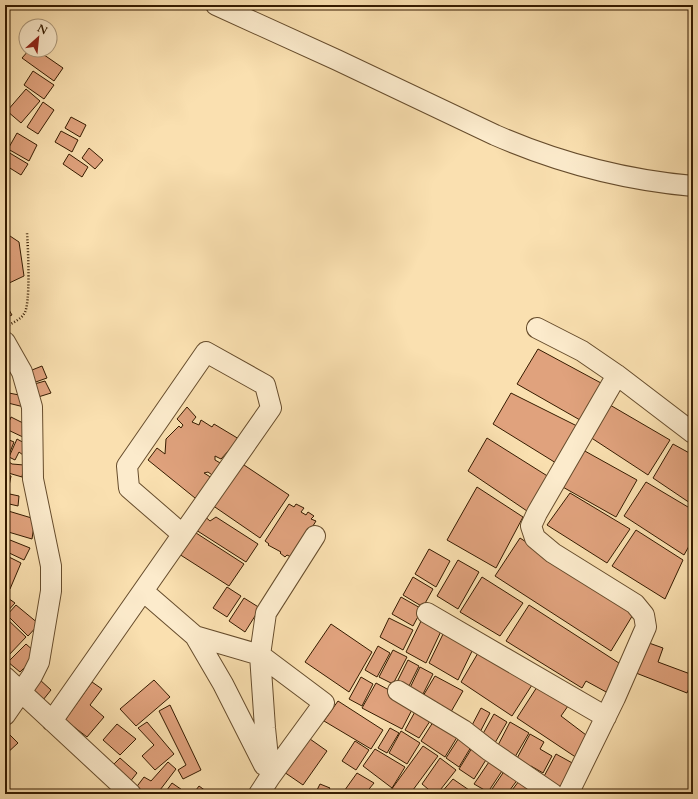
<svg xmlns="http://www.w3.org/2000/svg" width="698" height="799" font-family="Cardo,serif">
  <rect width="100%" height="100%" fill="#fae0b0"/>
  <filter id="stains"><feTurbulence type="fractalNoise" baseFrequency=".005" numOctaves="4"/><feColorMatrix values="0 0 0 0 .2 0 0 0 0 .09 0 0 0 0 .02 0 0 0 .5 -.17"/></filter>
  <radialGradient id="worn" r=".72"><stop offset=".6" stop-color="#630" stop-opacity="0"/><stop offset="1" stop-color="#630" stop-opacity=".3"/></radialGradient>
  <path fill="#e0a27d" stroke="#351b00" d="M29,50h8l26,18 -9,13 -32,-23z
    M33,71l21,14 -10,14 -20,-14z
    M26,89l14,12 -19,22 -14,-12z
    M43,102l11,8 -16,24 -11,-7z
    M71,117l15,8 -6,12 -15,-9z
    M5,131l4,2 -4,8z
    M61,131l17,9 -6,12 -17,-10z
    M17,133l20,12 -8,16 -21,-12z
    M89,148l14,12 -8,9 -13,-11z
    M8,152l20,12 -7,11 -16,-10v-8z
    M69,154l19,13 -6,10 -19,-13z
    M7,234l12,8 5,34 -19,9v-48z
    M5,303l7,12 -7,3z
    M538,349l63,34 -21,37 -63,-36z
    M5,363l6,1 -3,17 -3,-1z
    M42,366l5,12 -17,6 -3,-12z
    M45,381l6,12 -16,5 -4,-13z
    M9,393l15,3v11l-16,-4z
    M511,393l66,33 -21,37 -63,-39z
    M610,405l60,35 -22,35 -58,-38z
    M187,407l9,10 -4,5 7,3 2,-5 11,7 2,-3 25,15 -18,20 -6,-3v4l7,4 -7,13 -7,-5 -4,1 8,5 -12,19 -5,1 -47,-38 9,-12 8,6 1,-15 13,-13 2,2 2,-3 -6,-6z
    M11,417l18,9 -4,12 -19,-9z
    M487,438l62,39 -22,34 -59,-40z
    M7,439l7,3 -6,15 -3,-2v-12z
    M17,439l11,6 -5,10 -4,-3 -4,8 -6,-3z
    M673,444l20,11v50l-40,-27z
    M583,450l54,30 -21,37 -55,-31z
    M6,460l6,4 12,1 -2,12 -17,-5z
    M241,463l48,32 -29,43 -48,-33z
    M5,474l6,2 -3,15 -3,-1z
    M646,482l47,28v29l-9,16 -60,-39z
    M477,487l46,30 -27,51 -49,-28z
    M5,493l14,3 -1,10 -13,-3z
    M570,493l60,36 -23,34 -60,-38z
    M289,504l5,3 2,-3 8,4 -3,4 5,3 2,-3 6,4 -3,3 5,2 -23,37 -6,-3 -2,2 -5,-4 1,-1 -13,-7 1,-1 -4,-3z
    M5,510l30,9 -3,20 -27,-8z
    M202,514l8,7 6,-4 42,27 -12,18 -50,-32z
    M636,530l47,30 -18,39 -53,-33z
    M193,531l51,33 -15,22 -50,-32z
    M5,538l25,10 -6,12 -19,-9z
    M520,538l114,75 -23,38 -116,-75z
    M429,549l21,12 -14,26 -21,-13z
    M5,555l16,8 -11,26 -5,-2z
    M458,560l21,12 -21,37 -21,-13z
    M413,577l20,12 -10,18 -20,-12z
    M482,577l41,26 -23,33 -40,-24z
    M227,587l14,9 -14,21 -14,-9z
    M5,596l10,7 -10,11z
    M401,597l21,12 -9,17 -21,-12z
    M244,598l16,10 -15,24 -16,-11z
    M16,605l23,19 -11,12 -21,-21z
    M529,605l93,60 -14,28 -22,-12 -4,7 -76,-47z
    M423,617l20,10 -17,36 -20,-11z
    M6,618l20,19 -18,19 -3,-2z
    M389,618l24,12 -10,20 -23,-13z
    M331,624l41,28 -23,40 -44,-30z
    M445,630l30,15 -17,35 -29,-17z
    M649,643l14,5 -5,14 35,13v4l-6,14 -51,-20z
    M26,644l9,8 -2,7 -13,13 -12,-10z
    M378,646l12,7 -13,24 -12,-7z
    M393,650l14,7 -14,27 -14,-7z
    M478,653l54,32 -20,31 -51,-34z
    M408,660l11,6 -12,24 -11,-6z
    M420,667l13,7 -12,24 -13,-6z
    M435,676l28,15 -15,26 -28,-16z
    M361,677l12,7 -11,22 -13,-7z
    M39,679l12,11 -8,10 -13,-10z
    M154,680l16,17 -34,29 -16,-17z
    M92,682l10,7 -12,16 14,12 -17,20 -22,-17z
    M376,683l39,21 -13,25 -40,-21z
    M537,687l31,19 -7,10 29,22 -13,20 -60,-40z
    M338,701l45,29 -12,19 -47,-28z
    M170,705l31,65 -18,9 -5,-9 8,-5 -27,-54z
    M417,708l15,10 -13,20 -14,-8z
    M481,708l9,5 -11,21 -9,-5z
    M494,714l13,8 -15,26 -12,-9z
    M435,719l24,15 -14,23 -24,-16z
    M147,722l27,32 -19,16 -13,-14 12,-11 -16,-17z
    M510,722l19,11 -17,29 -17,-11z
    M117,724l19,15 -16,16 -17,-15z
    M390,728l9,5 -12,20 -9,-5z
    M5,730l13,13 -13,12z
    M401,731l19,12 -13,21 -18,-11z
    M462,733l12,9 -15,25 -13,-9z
    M530,734l14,8 -4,7 12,7 -9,17 -12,-7 -3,6 -14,-8z
    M310,739l17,12 -24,34 -19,-13z
    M355,741l14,9 -13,20 -14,-9z
    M475,743l14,12 -15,24 -15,-10z
    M423,746l15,10 -28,38h-14l-5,-4z
    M375,749l30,18 -13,21 -29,-22z
    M556,754l20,11 -15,29 -20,-12z
    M120,758l17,15 -8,10 -17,-17z
    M440,758l16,12 -19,24h-3l-12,-10z
    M491,759l13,9 -16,24 -14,-8z
    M168,762l8,7 -19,25h-15l-7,-5 9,-12 7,4z
    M505,770l13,9 -11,15h-15l-2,-2z
    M357,773l17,10 -9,11h-23z
    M453,779l16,11 -3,4h-26z
    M519,781l13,10 -2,3h-21z
    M172,783l16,11h-24z
    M320,784l10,4 -4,6h-11z
    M199,786l11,8h-17z
    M482,790l5,4h-8z"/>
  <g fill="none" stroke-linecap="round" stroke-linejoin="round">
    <defs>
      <path id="minor" d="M216,5l121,55 158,75c62,27 130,45 198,51
        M537,328l45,23 35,24
        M5,342l17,30 10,35 1,72 18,87v25l-12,71 -7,14 -27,39
        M143,591l52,45 28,48 41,81
        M427,613l179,104
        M195,636l65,19 64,48 -54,74 -11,17
        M5,677l126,117
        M398,691l65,39 27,21 63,43
        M52,721l219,-313 -6,-23 -59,-33 -79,114 2,22 53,46
        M270,777l-5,-49 -5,-73 6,-42 49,-77
        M568,794l47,-96 31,-71 -2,-12 -9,-11 -82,-51 -18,-15 -4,-12 6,-13 80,-138 76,58"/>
    </defs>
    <use href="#minor" stroke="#664c2c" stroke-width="22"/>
    <path stroke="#351b00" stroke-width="2.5" stroke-dasharray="1 2" stroke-linecap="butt" d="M9,325c5,-3 12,-6 15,-11 7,-9 4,-67 3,-81"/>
    <use href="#minor" stroke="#fcebcc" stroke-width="20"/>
  </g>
  <rect width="698" height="799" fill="none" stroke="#fae0b0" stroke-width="20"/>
  <rect x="6" y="6" width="686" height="787" fill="none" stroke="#351b00" stroke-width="2"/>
  <rect x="10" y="10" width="678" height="779" fill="none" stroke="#351b00"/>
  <g transform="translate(38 38) rotate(27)"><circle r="19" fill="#fcebcc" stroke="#ac987a"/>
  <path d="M0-3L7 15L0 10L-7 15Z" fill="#8f2418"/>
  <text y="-6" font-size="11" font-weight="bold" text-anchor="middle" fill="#351b00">N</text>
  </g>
  <rect width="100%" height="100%" filter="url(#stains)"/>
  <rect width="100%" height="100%" fill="url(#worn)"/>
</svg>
